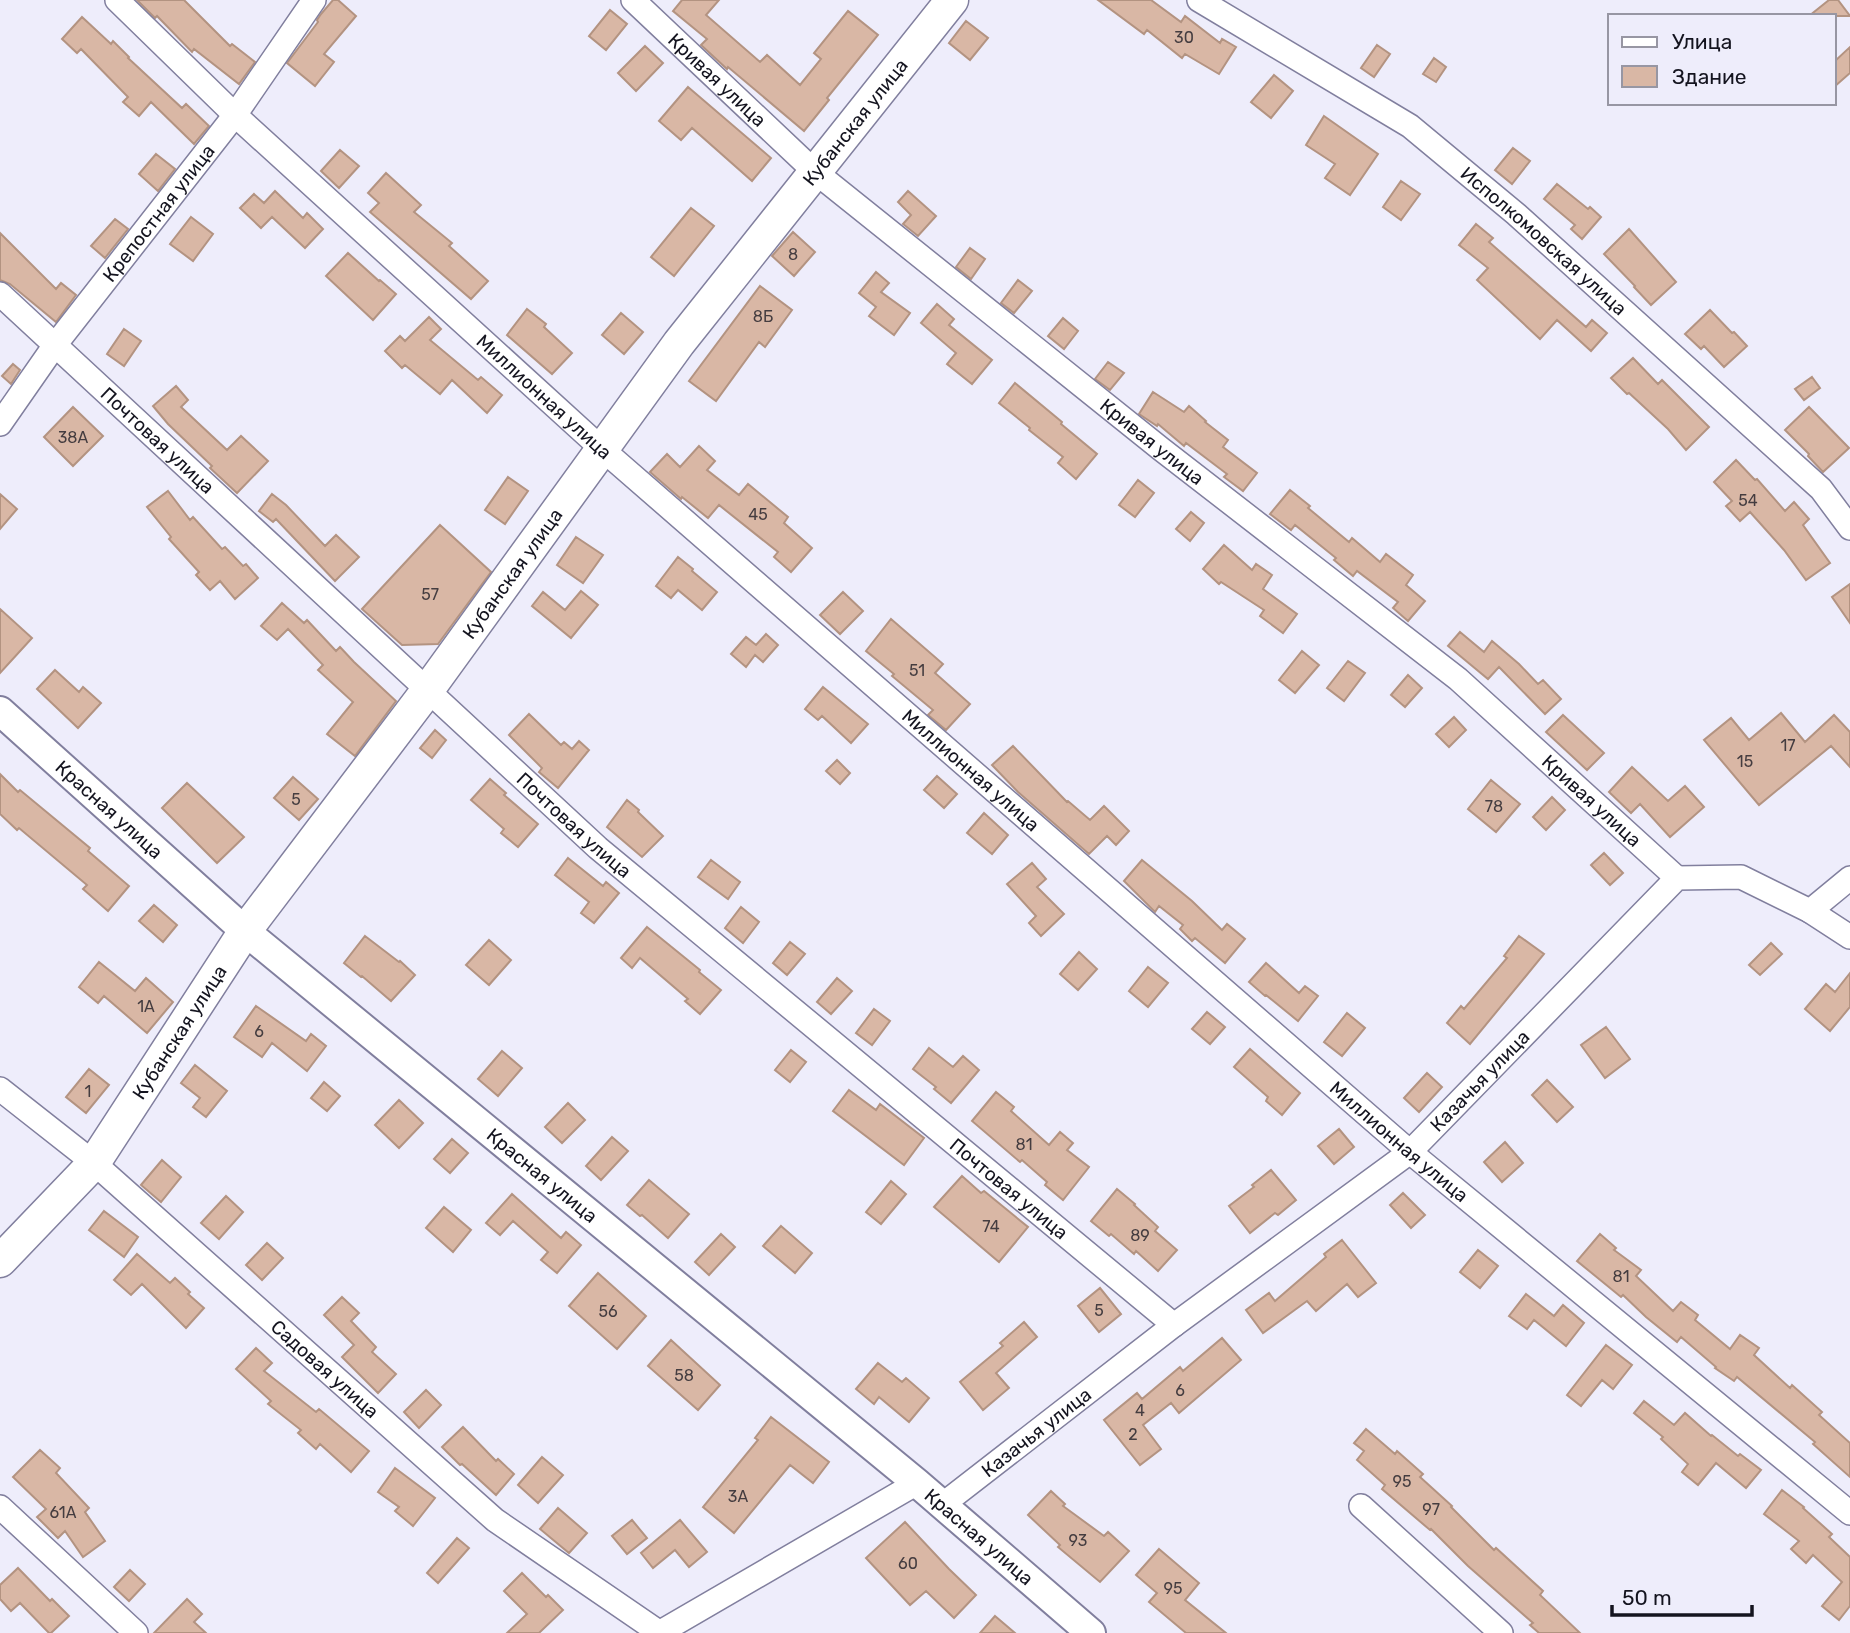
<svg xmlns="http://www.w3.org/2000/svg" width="1850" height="1633" font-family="Rubik,sans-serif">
  <rect width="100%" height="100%" fill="#eeedfb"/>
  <path fill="#d9b7a5" stroke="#b39381" stroke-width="2" d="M137,0h47l46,46 2,-2 23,18 -16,22 -45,-35 -2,3 -35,-36 -2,2z
    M333,0h5l18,16 -32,38 10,8 -19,24 -28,-23 31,-41 -1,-2 4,-6z
    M682,0h37l-13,15 54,47 7,-7 33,30 21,-26 -7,-6 34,-42 30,24 -51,63 2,2 -25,31 -76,-64 -1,2 -26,-24 6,-6 -34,-28z
    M1098,0h53l30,22 4,-6 35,27 2,-4 14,8 -17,27 -34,-20 -3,4 -35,-28 -3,4z
    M1829,0h9l12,16h-41z
    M610,10l17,14 -21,26 -17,-14z
    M82,17l29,27 2,-3 16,16 -1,1 54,50 4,-4 23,22 -15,18 -43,-42 -12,14 -16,-14 5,-5 -47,-48 -4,4 -15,-14z
    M966,21l22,17 -18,22 -21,-17z
    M1377,45l13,9 -16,23 -13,-9z
    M645,46l18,17 -27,28 -18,-18z
    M1850,47v26l-16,14v-25z
    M1434,58l12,9 -10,15 -13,-8z
    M1274,75l19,16 -22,27 -20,-16z
    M688,87l83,71 -19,23 -60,-53 -11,12 -22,-19z
    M1324,116l54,38 -28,41 -25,-17 10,-14 -29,-19z
    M1513,148l17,13 -18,23 -17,-14z
    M340,150l19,16 -20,22 -18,-17z
    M156,154l19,15 -17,22 -19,-17z
    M386,173l35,32 -7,7 38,31 -3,3 39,35 -17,18 -101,-87 9,-9 -11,-10z
    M1401,181l19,13 -19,26 -18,-13z
    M1557,184l31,25 2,-2 11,10 -19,22 -11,-10 4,-4 -31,-26z
    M275,191l28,27 4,-5 16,16 -18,19 -33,-31 -11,11 -21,-20 14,-14 10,9z
    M908,191l28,25 -18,20 -15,-12 8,-9 -13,-13z
    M691,208l23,18 -40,50 -23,-19z
    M191,217l22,17 -20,27 -23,-17z
    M115,219l13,10 -23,29 -14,-12z
    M1476,224l17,14 -4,4 97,85 6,-7 15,13 -16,18 -34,-31 -17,19 -63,-59 11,-12 -29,-23z
    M1629,229l47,53 -25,23 -17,-18 1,-1 -31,-32z
    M793,232l22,20 -21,24 -22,-20z
    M0,233l56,56 5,-6 15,12 -20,27 -46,-38 -10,-4z
    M970,248l15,11 -14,20 -15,-12z
    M348,253l31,28 1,-1 16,14 -23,26 -47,-44z
    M876,272l13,11 -8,9 29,21 -16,22 -25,-19 7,-9 -17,-14z
    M1018,280l14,11 -18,22 -13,-10z
    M760,286l32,24 -27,37 -6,-5 -43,59 -27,-20z
    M937,304l17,15 -5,6 43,35 -20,24 -25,-20 9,-11 -35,-30z
    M527,309l19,15 -2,3 28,26 -20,21 -45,-39z
    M1710,310l22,23 2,-1 13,14 -23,21 -20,-21 -3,3 -16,-15z
    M621,313l22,19 -19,22 -22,-19z
    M429,317l12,12 -11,11 48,40 3,-3 21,18 -15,18 -35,-33 -12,14 -35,-29 -3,3 -17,-17 15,-15 5,5z
    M1063,318l15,13 -14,18 -16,-13z
    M124,329l17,12 -17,25 -17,-12z
    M1633,358l25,26 4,-4 47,47 -23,23 -18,-21 -39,-36 -2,1 -16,-16z
    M1108,362l16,11 -14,17 -15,-11z
    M13,364l7,6 -9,14 -9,-8z
    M1812,377l8,11 -16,12 -9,-11z
    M1015,383l47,39 -1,2 36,30 -21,25 -18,-16 5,-6 -34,-27 1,-2 -31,-25z
    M176,386l12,14 -7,7 46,43 14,-14 27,25 -31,32 -27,-25 2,-2 -44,-42 -15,-18z
    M1153,392l31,20 5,-6 17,15 -1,1 23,18 -5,7 34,26 -14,18 -19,-14 3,-3 -41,-31 -2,3 -26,-22 -1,2 -18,-12z
    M73,407l30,29 -30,30 -29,-29z
    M1809,407l40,41 -26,24 -15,-16 1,-2 -24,-24z
    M699,446l16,15 -8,9 32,25 9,-11 40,33 -4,6 28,25 -21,24 -17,-15 4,-5 -59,-47 -11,13 -26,-21 -1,2 -31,-27 17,-18 13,13z
    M1736,460l19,20 2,-1 28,32 9,-9 15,17 -6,6 27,38 -24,17 -22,-30 -34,-38 -10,9 -14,-15 6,-5 -18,-19z
    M508,477l20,14 -23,33 -20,-14z
    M1138,480l16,13 -19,24 -16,-12z
    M1290,490l20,16 -2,2 41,34 3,-4 28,24 6,-8 27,21 -7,10 19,16 -17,20 -15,-13 5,-6 -41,-31 -4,5 -19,-16 2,-2 -41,-33 -4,5 -21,-16z
    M168,491l22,29 3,-3 29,32 3,-2 18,19 3,-2 12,14 -23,21 -15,-18 -10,9 -14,-15 3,-3 -30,-33 2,-2 -24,-30z
    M0,494l17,15 -17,20z
    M272,494l14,11 39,41 11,-11 23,22 -24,24 -59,-62 -3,3 -14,-11z
    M1191,512l13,11 -14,18 -14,-12z
    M440,525l51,47 -53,72 -36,1 -40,-36z
    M576,537l27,18 -20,28 -26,-18z
    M1224,545l28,25 4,-6 16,11 -9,14 34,25 -14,19 -23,-17 4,-6 -43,-28 -2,2 -16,-15z
    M678,557l15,12 -1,2 25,21 -15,18 -24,-20 -7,8 -15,-12z
    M1850,584v39l-18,-26z
    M581,591l17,14 -27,33 -39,-32 11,-14 22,18z
    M843,592l20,19 -23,23 -20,-19z
    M282,603l22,20 3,-3 29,31 4,-4 14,15 42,39 -41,55 -28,-22 26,-32 -35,-32 5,-5 -35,-36 -11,11 -16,-14z
    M0,609l32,29 -32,35z
    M891,619l52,45 -8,9 35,31 -24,26 -18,-15 5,-5 -41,-34 2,-2 -28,-23z
    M1460,632l24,20 8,-11 27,23 19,20 5,-4 18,19 -16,15 -46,-47 -11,12 -40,-33z
    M766,634l12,11 -15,17 -8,-7 -9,12 -15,-13 15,-17 10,8z
    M1302,651l17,14 -24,28 -16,-13z
    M1348,661l17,12 -21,28 -17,-13z
    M55,670l24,22 4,-5 18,16 -23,25 -41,-39z
    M1408,675l14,13 -17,19 -14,-12z
    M823,687l45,37 -17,19 -29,-27 -4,4 -13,-11z
    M1781,713l24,29 29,-27 16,17v35l-19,-21 -72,59 -55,-65 27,-22 18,22z
    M529,714l32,31 3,-3 8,7 7,-8 10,9 -31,38 -19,-16 3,-4 -33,-33z
    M1563,715l41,38 -17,17 -41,-38z
    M1454,717l12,13 -17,17 -13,-13z
    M435,730l11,10 -14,18 -12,-10z
    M1013,746l54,56 1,-1 22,19 14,-14 25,25 -13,14 -9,-9 -18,18 -71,-62 -26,-27z
    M837,760l13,13 -10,11 -14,-13z
    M1632,767l36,34 17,-15 19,21 -34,30 -30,-33 -9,9 -22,-21z
    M0,774l18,18 2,-2 70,58 -2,3 41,35 -21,25 -25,-22 4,-4 -68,-57 -2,2 -17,-16z
    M937,776l20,18 -13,14 -20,-18z
    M293,777l25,22 -19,21 -25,-22z
    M490,779l16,14 -2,2 34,29 -20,23 -17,-14 3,-4 -33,-29z
    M1491,780l29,24 -24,28 -28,-23z
    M187,783l57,54 -27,26 -55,-55z
    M1552,797l13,13 -19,20 -13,-13z
    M627,800l12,10 -1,2 25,24 -21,21 -35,-30z
    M984,813l24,22 -16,19 -25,-21z
    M1604,853l19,20 -13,12 -19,-20z
    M568,858l35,28 3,-4 13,11 -25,30 -13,-10 8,-11 -34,-27z
    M711,860l29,22 -12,17 -30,-22z
    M1142,860l50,41 30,29 5,-6 18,15 -20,24 -30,-25 -3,3 -12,-12 3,-4 -24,-19 -4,6 -31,-31z
    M1032,863l14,16 -9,8 27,27 -23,22 -12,-13 7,-7 -29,-32z
    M154,905l23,20 -14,17 -24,-21z
    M741,907l18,15 -16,21 -18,-15z
    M647,927l53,43 -1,2 22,18 -21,24 -15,-13 3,-2 -48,-41 -8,10 -11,-10z
    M365,936l34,26 1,-1 15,14 -24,26 -29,-25 -1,1 -17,-14z
    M1519,936l25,18 -74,90 -23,-21 14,-17 3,3 43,-51 -3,-2z
    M489,940l22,20 -22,25 -23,-20z
    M790,942l15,12 -18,21 -14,-12z
    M1771,943l11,11 -22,21 -11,-10z
    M1079,952l18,17 -19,21 -18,-16z
    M99,962l36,29 11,-13 27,24 -26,31 -43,-37 -6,7 -19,-16z
    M1266,963l33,30 6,-7 13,10 -20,25 -32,-26 -1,1 -16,-14z
    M1148,967l20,16 -20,24 -19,-16z
    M1850,973v34l-20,24 -25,-22 21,-25 9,8z
    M837,978l15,13 -21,23 -14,-12z
    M256,1006l50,35 5,-7 15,12 -19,25 -35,-28 -10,14 -28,-20z
    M874,1009l16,12 -18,24 -16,-12z
    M1207,1012l18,15 -15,17 -18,-15z
    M1347,1013l18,15 -23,28 -18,-14z
    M1606,1027l24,32 -25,19 -24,-33z
    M929,1048l24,19 10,-11 16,14 -28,33 -17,-14 2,-2 -23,-18z
    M1250,1049l50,44 -18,22 -16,-14 2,-4 -34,-30z
    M791,1050l15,12 -16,20 -15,-12z
    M502,1051l20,17 -24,28 -20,-17z
    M195,1065l32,26 -21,26 -13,-10 7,-9 -19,-15z
    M89,1069l20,16 -23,28 -20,-16z
    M1427,1073l15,14 -23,25 -15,-14z
    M1547,1080l26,27 -16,15 -25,-27z
    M324,1082l16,14 -13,15 -16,-13z
    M849,1090l27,20 4,-6 44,34 -20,27 -71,-54z
    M996,1092l18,15 -3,4 38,34 11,-13 13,11 -6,7 22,17 -26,33 -18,-15 2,-3 -25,-22 -2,2 -48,-41z
    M399,1100l24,23 -24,25 -24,-23z
    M568,1103l17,17 -23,23 -17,-16z
    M1339,1129l15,18 -20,17 -16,-18z
    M612,1137l16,14 -27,29 -15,-14z
    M452,1139l16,14 -18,20 -16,-14z
    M1505,1142l18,21 -21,19 -18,-20z
    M162,1160l19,17 -20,25 -20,-17z
    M1271,1170l25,30 -18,15 -3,-2 -25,20 -21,-27 25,-19 -2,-2z
    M962,1176l19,17 3,-2 44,36 -29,35 -65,-55z
    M649,1180l40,34 -21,24 -26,-23 -2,1 -13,-11z
    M891,1181l15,13 -25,30 -15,-12z
    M1117,1189l18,15 -1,1 24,22 -3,4 22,19 -19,21 -22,-20 -2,3 -23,-20 -2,2 -18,-15z
    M1403,1193l22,22 -14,13 -21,-23z
    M512,1194l49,44 5,-6 15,13 -24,28 -16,-13 7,-8 -35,-31 -13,14 -14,-12z
    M226,1196l17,16 -24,27 -18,-16z
    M444,1207l27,23 -18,22 -27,-24z
    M104,1211l34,26 -14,20 -35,-27z
    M781,1226l31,27 -17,20 -32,-27z
    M721,1234l14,13 -26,28 -14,-13z
    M1600,1234l16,14 -2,2 27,20 -5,6 37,35 8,-9 17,13 -3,5 35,29 10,-14 19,13 -5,7 36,33 2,-3 30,27 -3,3 31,28v34l-37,-33 2,-2 -78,-65 -3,4 -19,-13 1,-1 -35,-30 -4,5 -31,-25 -23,-22 -2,2 -44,-36z
    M1342,1240l34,43 -18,14 -11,-13 -31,27 -9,-10 -44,32 -17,-23 23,-17 6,8 51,-44 -2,-3z
    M267,1243l16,15 -21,22 -16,-15z
    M1478,1250l20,16 -18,22 -20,-16z
    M137,1254l33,29 5,-5 15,14 -2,2 16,14 -18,20 -44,-44 -11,11 -17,-15z
    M598,1273l48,43 -29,33 -48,-43z
    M1100,1288l21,26 -22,18 -21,-26z
    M1526,1294l28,22 9,-11 21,18 -18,23 -32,-26 -7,9 -18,-13z
    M342,1297l17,16 -8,8 25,26 -4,5 24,22 -18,19 -36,-36 12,-12 -30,-30z
    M1024,1322l13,15 -41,36 13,15 -26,22 -23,-28 43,-36 -3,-3z
    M1222,1338l19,22 -62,53 -8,-10 -28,22 18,24 -21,16 -36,-45 33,-27 5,6 38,-32 3,4z
    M671,1340l49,45 -22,25 -50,-44z
    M1606,1345l26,20 -19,24 -11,-9 -21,26 -14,-11z
    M256,1348l16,15 -8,8 52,41 3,-3 50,42 -18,21 -31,-28 -4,5 -18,-16 3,-3 -33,-26 3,-3 -35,-32z
    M878,1363l24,19 4,-4 23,20 -20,24 -30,-25 -5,7 -18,-15z
    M426,1390l15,15 -22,23 -15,-16z
    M1644,1401l30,24 11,-12 26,23 1,-1 26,21 2,-2 21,16 -15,18 -30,-25 -18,22 -16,-13 6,-8 -27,-25 2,-2 -29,-24z
    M771,1417l58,45 -16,21 -23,-18 -56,68 -31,-26 55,-67 -3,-2z
    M463,1427l33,34 2,-2 16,15 -18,21 -34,-31 -2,1 -18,-18z
    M1366,1429l29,25 2,-3 26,23 -3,3 32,29 -1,1 43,43 2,-2 47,43 -3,4 40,38h-41l-9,-8 3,-2 -65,-57 -37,-37 -1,1 -48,-41 3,-4 -28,-25 7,-9 -10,-8z
    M40,1450l20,18 -4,5 33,35 -4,4 20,29 -22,16 -18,-26 -7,7 -21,-21 9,-8 -33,-32z
    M542,1457l21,18 -25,28 -20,-18z
    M395,1468l40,30 -22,28 -18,-15 4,-4 -21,-15z
    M1782,1490l22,17 -1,1 29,26 -3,3 21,20v49l-11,14 -17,-14 20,-24 -29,-27 -7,8 -15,-14 8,-8 -35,-27z
    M1051,1491l14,13 -2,2 41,30 4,-4 21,19 -29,31 -42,-35 2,-2 -32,-30z
    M558,1508l29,25 -18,20 -29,-24z
    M632,1520l15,18 -20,16 -15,-18z
    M680,1520l27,32 -18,15 -14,-17 -22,18 -12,-15z
    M905,1522l44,47 27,26 -22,23 -28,-27 -16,14 -44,-47z
    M457,1538l12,10 -31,35 -11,-10z
    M1159,1549l40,34 -14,17 41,33h-40l-37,-31 8,-9 -21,-18z
    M18,1568l32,33 2,-2 17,17 -18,17h-2l-29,-30 -9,8 -11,-12v-14z
    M130,1570l15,14 -16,17 -15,-14z
    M522,1573l24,24 2,-2 15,15 -24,23h-32l20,-19 -23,-23z
    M187,1599l15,15 -8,8 12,11h-52z
    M995,1616l20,17h-35z"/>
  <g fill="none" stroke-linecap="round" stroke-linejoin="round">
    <defs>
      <g id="minor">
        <path id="s1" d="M117,0l118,115 367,334 808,703 440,361"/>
        <path id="s2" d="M633,0l181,171 347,278 297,230 219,199"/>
        <path id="s3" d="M1199,0l211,126 106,88 305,275 29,39"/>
        <path id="s4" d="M0,294l598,554 576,477"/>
        <path id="s5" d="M0,424l55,-79 180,-230 79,-115"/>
        <path d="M1810,911l40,26"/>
        <path id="s6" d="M0,1089l94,74 401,357 165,113"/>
        <path id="s7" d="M942,1505l232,-180 236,-173 267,-274 64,-1 69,34 40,-33"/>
        <path d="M1361,1506l140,127"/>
        <path d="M0,1507l136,126"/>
        <path d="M659,1633l258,-150"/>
      </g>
      <g id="tertiary">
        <path id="s8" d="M0,711l245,220 672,552 174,150"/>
      </g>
      <g id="secondary">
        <path id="s9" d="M0,1261l94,-98 151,-232 182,-240 252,-348 273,-343"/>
      </g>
    </defs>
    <use href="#minor" stroke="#817f9e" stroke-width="26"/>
    <use href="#tertiary" stroke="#817f9e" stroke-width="32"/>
    <use href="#secondary" stroke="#817f9e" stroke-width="35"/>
    <use href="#minor" stroke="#fff" stroke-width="23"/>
    <use href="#tertiary" stroke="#fff" stroke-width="28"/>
    <use href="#secondary" stroke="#fff" stroke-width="32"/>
  </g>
  <g text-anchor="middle" stroke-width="7" stroke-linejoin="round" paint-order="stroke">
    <g font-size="16" fill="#453d40">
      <text x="1184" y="43">30</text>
      <text x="793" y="260">8</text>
      <text x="763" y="322">8Б</text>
      <text x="73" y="443">38А</text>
      <text x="1748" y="506">54</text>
      <text x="758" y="520">45</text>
      <text x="430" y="600">57</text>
      <text x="917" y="676">51</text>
      <text x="1788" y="751">17</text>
      <text x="1745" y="767">15</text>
      <text x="296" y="805">5</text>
      <text x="1494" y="812">78</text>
      <text x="146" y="1012">1А</text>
      <text x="259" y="1037">6</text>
      <text x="88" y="1097">1</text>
      <text x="1024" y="1150">81</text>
      <text x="991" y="1232">74</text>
      <text x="1140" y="1241">89</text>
      <text x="1621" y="1282">81</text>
      <text x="1099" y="1316">5</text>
      <text x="608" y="1317">56</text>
      <text x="684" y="1381">58</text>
      <text x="1180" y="1396">6</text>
      <text x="1140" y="1416">4</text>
      <text x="1133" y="1440">2</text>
      <text x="1402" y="1487">95</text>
      <text x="738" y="1502">3А</text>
      <text x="1431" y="1515">97</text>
      <text x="63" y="1518">61А</text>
      <text x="1078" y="1546">93</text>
      <text x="908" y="1569">60</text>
      <text x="1173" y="1594">95</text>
    </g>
    <g font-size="19" fill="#14141f" stroke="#eeedfb">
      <text dy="7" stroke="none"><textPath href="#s2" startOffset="116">Кривая улица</textPath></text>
      <text dy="7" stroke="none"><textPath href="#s9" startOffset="1426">Кубанская улица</textPath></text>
      <text dy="7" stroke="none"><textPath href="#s5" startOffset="264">Крепостная улица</textPath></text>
      <text dy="7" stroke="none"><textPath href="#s3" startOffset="422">Исполкомовская улица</textPath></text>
      <text dy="7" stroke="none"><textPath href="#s1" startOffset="583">Миллионная улица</textPath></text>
      <text dy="7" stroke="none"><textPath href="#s4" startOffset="215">Почтовая улица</textPath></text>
      <text dy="7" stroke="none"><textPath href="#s2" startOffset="682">Кривая улица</textPath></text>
      <text dy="7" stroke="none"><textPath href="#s9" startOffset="859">Кубанская улица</textPath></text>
      <text dy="7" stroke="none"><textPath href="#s1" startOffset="1150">Миллионная улица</textPath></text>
      <text dy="7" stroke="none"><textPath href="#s2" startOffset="1250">Кривая улица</textPath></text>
      <text dy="7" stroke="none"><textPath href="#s8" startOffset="147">Красная улица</textPath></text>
      <text dy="7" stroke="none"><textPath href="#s4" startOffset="782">Почтовая улица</textPath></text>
      <text dy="7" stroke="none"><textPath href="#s9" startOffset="292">Кубанская улица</textPath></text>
      <text dy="7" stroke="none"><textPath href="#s7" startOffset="686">Казачья улица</textPath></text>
      <text dy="7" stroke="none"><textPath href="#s1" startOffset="1717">Миллионная улица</textPath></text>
      <text dy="7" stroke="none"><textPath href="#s8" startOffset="714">Красная улица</textPath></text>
      <text dy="7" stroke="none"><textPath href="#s4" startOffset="1349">Почтовая улица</textPath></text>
      <text dy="7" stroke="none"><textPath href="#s6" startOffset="429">Садовая улица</textPath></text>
      <text dy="7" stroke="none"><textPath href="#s7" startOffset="119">Казачья улица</textPath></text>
      <text dy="7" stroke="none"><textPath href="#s8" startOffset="1281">Красная улица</textPath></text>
    </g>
  </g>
  <rect x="1608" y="14" width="228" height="91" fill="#eeedfb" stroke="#9796a3" stroke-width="2"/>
  <rect x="1622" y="37" width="35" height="10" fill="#ffffff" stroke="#9796a3" stroke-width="2"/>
  <text x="1672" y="49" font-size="21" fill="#14141f">Улица</text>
  <rect x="1622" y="66" width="35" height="21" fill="#d9b7a5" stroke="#9796a3" stroke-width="2"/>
  <text x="1672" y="84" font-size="21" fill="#14141f">Здание</text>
  <path d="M1612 1605v10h140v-10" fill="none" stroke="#14141f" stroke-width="3.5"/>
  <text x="1622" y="1605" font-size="21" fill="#14141f" stroke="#eeedfb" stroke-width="5" paint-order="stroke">50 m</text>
</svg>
